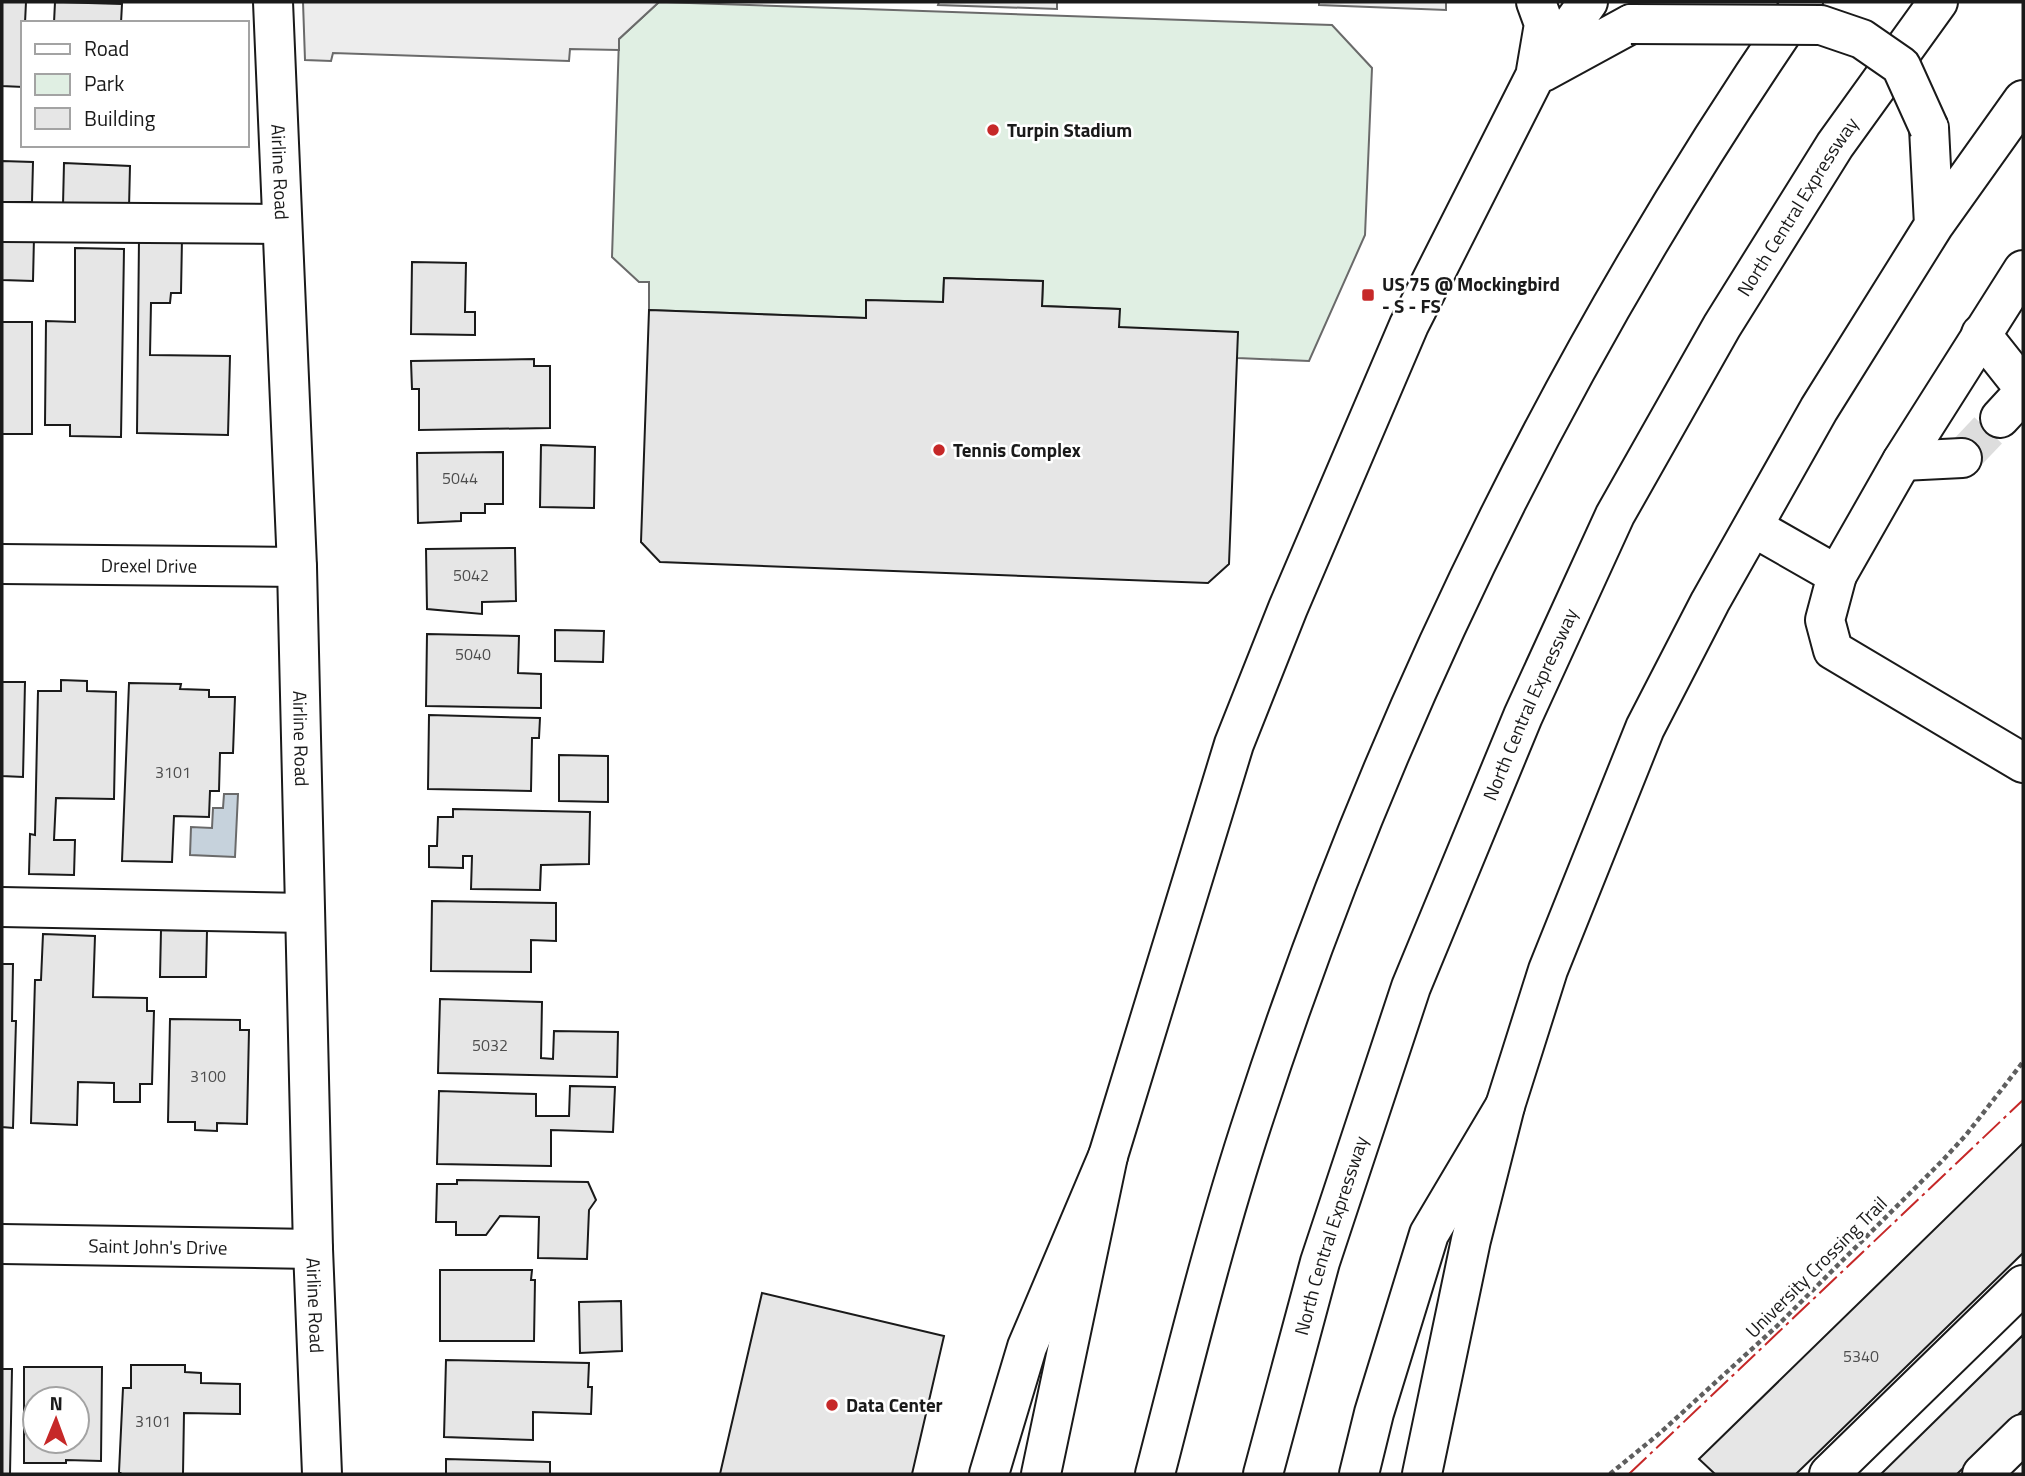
<svg xmlns="http://www.w3.org/2000/svg" width="2025" height="1476" font-family="'Titillium Web',sans-serif">
  <rect width="100%" height="100%" fill="#fff"/>
  <path fill="#e0efe3" stroke="#6a6a6a" stroke-width="2" d="M659,2l673,23 40,43 -7,167 -56,126 -72,-3 -118,-31v-18l-77,-3 1,-25 -99,-3 -1,24 -77,-2v18l-217,-8v-28h-10l-27,-25 7,-218z"/>
  <path fill="#ededed" stroke="#6a6a6a" stroke-width="2" d="M303,2h356l-40,37v11l-49,-1 -1,12 -236,-8 -2,8 -26,-1z
    M939,2h118v7l-119,-4z
    M1319,2h127v8l-127,-5z"/>
  <path fill="#c6d2dc" stroke="#6a6a6a" stroke-width="2" d="M224,794h14l-3,63 -45,-2 1,-28 21,1 1,-20h10z"/>
  <path fill="#e6e6e6" stroke="#1a1a1a" stroke-width="2" fill-rule="evenodd" d="M2,2h24l-1,21h-2v64l-21,-1z
    M55,2l67,2 -1,19h-67z
    M2,161l31,1 -1,40h-30z
    M64,163l66,3 -1,42 -66,-3z
    M2,236l32,1 -1,44 -31,-1z
    M139,238h43l-1,55h-10l-1,10h-19l-1,52 80,1 -2,79 -91,-2z
    M75,248l49,1 -3,188 -51,-1v-11h-25l1,-104 29,1z
    M412,262l54,1 -1,49h10v23l-64,-1z
    M944,278l99,3 -1,25 78,3 -1,18 119,5 -9,232 -21,19 -548,-21 -19,-20 8,-232 217,8v-18l77,2z
    M2,322h30v112h-30z
    M534,359v7h16v62l-131,2v-41h-7l-1,-28z
    M541,445l54,2 -1,61 -54,-1z
    M503,452v52h-18v9h-24v8l-43,2 -1,-70z
    M515,548l1,53 -34,1v12l-55,-5 -1,-60z
    M555,630l49,1 -1,31 -48,-1z
    M427,634l92,2 -1,37 23,1v34l-115,-2z
    M61,680l26,1v10l29,1 -2,107 -58,-1 -2,42h21l-1,35 -45,-1 1,-40 5,1 3,-144h23z
    M2,682h23l-2,95 -21,-1z
    M129,683l52,1 -1,5 29,1v7h26l-2,56h-13l-1,38h-9l-1,26 -35,-1 -2,46 -50,-1z
    M429,715l111,3 -1,20h-7l-1,53 -103,-2z
    M559,755l49,1v46l-49,-1z
    M453,809l137,3 -1,52 -48,1 -1,25 -69,-1 1,-33h-9v12l-34,-1v-21h8l1,-29h15z
    M432,901l124,2v38l-25,-1v32l-100,-1z
    M161,930l46,1 -1,46h-46z
    M43,934l52,2 -2,61 54,1v13h7l-2,73h-12v18h-26v-19l-36,-1 -1,43 -46,-2 4,-143h6z
    M2,964h11l-1,57h4l-3,107 -11,-1z
    M440,999l102,3 -1,56 12,1 1,-28 64,1 -1,45 -179,-4z
    M170,1019l70,1v10h9l-2,94 -30,-1v8l-22,-1v-8h-27z
    M570,1086l45,1 -2,45 -62,-2v36l-114,-2 2,-73 97,3v22h33z
    M2023,1143v110l-227,221h-81l-16,-15z
    M457,1180l131,2 8,18 -7,10 -2,49 -49,-1 1,-41 -39,-1 -14,19h-30v-13h-20l1,-38h20z
    M440,1270h92l-1,10h4l-1,61h-94z
    M762,1293l182,43 -32,138h-192z
    M621,1301l1,50 -42,2 -1,-51z
    M2023,1335v75l-66,64h-76z
    M446,1360l143,3 -1,24h4l-1,27 -58,-2v28l-89,-3z
    M131,1365h54v7l16,1v10l39,1v30l-56,-1 -1,61h-61l-3,-2 4,-84h8z
    M24,1367h78l-1,94 -35,-1v3h-42zM35,1399h42v42h-42z
    M2,1369h10l-2,105h-8z
    M446,1459l104,3v12h-104z"/>
  <g fill="none" stroke-linecap="round" stroke-linejoin="round">
    <path stroke="#ddd" stroke-width="38" stroke-dasharray="38 19" stroke-linecap="butt" d="M1962,458l38,-40"/>
    <defs>
      <g id="minor">
        <path id="s1" d="M273,2l24,565 16,682 9,225"/>
        <path d="M2,222l280,2"/>
        <path d="M1981,334l42,53"/>
        <path d="M2000,418l23,-25"/>
        <path d="M1902,461l60,-3"/>
        <path d="M1753,527l84,48 65,-114 121,-191"/>
        <path id="s2" d="M2,564l295,3"/>
        <path d="M1837,575l-12,45 8,30 190,113"/>
        <path d="M2,907l302,6"/>
        <path id="s3" d="M2,1244l311,5"/>
        <path d="M1829,1474l194,-189"/>
        <path d="M1982,1474l41,-40"/>
      </g>
      <path id="major" d="M1536,2l8,22 -8,47
        M1543,72l88,-48
        M1929,128l5,97
        M989,1474l38,-127 81,-191 126,-412 54,-136 121,-283 126,-249 53,-74
        M1422,1474l49,-234 34,-134 43,-136 97,-242 65,-126 109,-193 115,-184 89,-125"/>
      <g id="highway">
        <path d="M1041,1474l67,-318"/>
        <path d="M1155,1474c31,-120 61,-242 100,-360 129,-396 312,-770 548,-1112"/>
        <path id="s4" d="M1263,1474l57,-212 91,-275 112,-271 92,-201 107,-189 113,-181 103,-143"/>
        <path d="M1359,1474l15,-61 55,-179 76,-128"/>
      </g>
    </defs>
    <use href="#minor" stroke="#1a1a1a" stroke-width="42"/>
    <use href="#major" stroke="#1a1a1a" stroke-width="42"/>
    <use href="#highway" stroke="#1a1a1a" stroke-width="42"/>
    <path stroke="#5f5f5f" stroke-width="4.5" stroke-dasharray="5 3.5" stroke-linecap="butt" d="M1610,1474l50,-41 116,-106 167,-167 23,-25 57,-73"/>
    <use href="#minor" stroke="#fff" stroke-width="38"/>
    <use href="#major" stroke="#fff" stroke-width="38"/>
    <use href="#highway" stroke="#fff" stroke-width="38"/>
    <defs>
      <path id="major-bridge" d="M1631,24l190,1 41,14 39,27 28,62"/>
    </defs>
    <use href="#major-bridge" stroke="#1a1a1a" stroke-width="42" stroke-linecap="butt"/>
    <use href="#major-bridge" stroke="#fff" stroke-width="38"/>
    <path stroke="#c62828" stroke-width="2" stroke-dasharray="24 5 3.5 5" stroke-linecap="butt" d="M1629,1474l394,-374"/>
  </g>
  <g fill="#c62828" stroke="#fff" stroke-width="2.5">
    <circle cx="993" cy="130" r="7"/>
    <rect x="1361" y="288" width="14" height="14" rx="3.5"/>
    <circle cx="939" cy="450" r="7"/>
    <circle cx="832" cy="1405" r="7"/>
  </g>
  <g text-anchor="middle" stroke-width="5" stroke-linejoin="round" paint-order="stroke">
    <g font-size="16" fill="#4d4d4d">
      <text x="460" y="484">5044</text>
      <text x="471" y="581">5042</text>
      <text x="473" y="660">5040</text>
      <text x="173" y="778">3101</text>
      <text x="490" y="1051">5032</text>
      <text x="208" y="1082">3100</text>
      <text x="1861" y="1362">5340</text>
      <text x="153" y="1427">3101</text>
    </g>
    <g font-size="19" font-weight="bold" fill="#1a1a1a" stroke="#fff" text-anchor="start">
      <text x="1007" y="137">Turpin Stadium</text>
      <text x="1382" y="291">US 75 @ Mockingbird<tspan x="1382" dy="22">- S - FS</tspan></text>
      <text x="953" y="457">Tennis Complex</text>
      <text x="846" y="1412">Data Center</text>
    </g>
    <g font-size="19" fill="#1a1a1a" stroke="#fff">
      <text dy="7" stroke="none"><textPath href="#s1" startOffset="170">Airline Road</textPath></text>
      <text dy="7" stroke="none"><textPath href="#s4" startOffset="1382">North Central Expressway</textPath></text>
      <text dy="7" stroke="none"><textPath href="#s2" startOffset="147">Drexel Drive</textPath></text>
      <text dy="7" stroke="none"><textPath href="#s4" startOffset="816">North Central Expressway</textPath></text>
      <text dy="7" stroke="none"><textPath href="#s1" startOffset="737">Airline Road</textPath></text>
      <text dy="7" stroke="none"><textPath href="#s4" startOffset="248">North Central Expressway</textPath></text>
      <text dy="7" stroke="none"><textPath href="#s3" startOffset="156">Saint John's Drive</textPath></text>
      <text transform="translate(1816 1267) rotate(-45)" y="7">University Crossing Trail</text>
      <text dy="7" stroke="none"><textPath href="#s1" startOffset="1304">Airline Road</textPath></text>
    </g>
  </g>
  <rect width="2025" height="1476" fill="none" stroke="#1a1a1a" stroke-width="7"/>
  <rect x="21" y="21" width="228" height="126" fill="#ffffff" stroke="#a3a3a3" stroke-width="2"/>
  <rect x="35" y="44" width="35" height="10" fill="#ffffff" stroke="#a3a3a3" stroke-width="2"/>
  <text x="84" y="56" font-size="21" fill="#1a1a1a">Road</text>
  <rect x="35" y="74" width="35" height="21" fill="#e0efe3" stroke="#a3a3a3" stroke-width="2"/>
  <text x="84" y="91" font-size="21" fill="#1a1a1a">Park</text>
  <rect x="35" y="108" width="35" height="21" fill="#e6e6e6" stroke="#a3a3a3" stroke-width="2"/>
  <text x="84" y="126" font-size="21" fill="#1a1a1a">Building</text>
  <g transform="translate(56 1420) rotate(1)"><circle r="33" fill="#ffffff" stroke="#a3a3a3" stroke-width="2"/>
  <path d="M0-5L12 26L0 18L-12 26Z" fill="#c62828"/>
  <text y="-10" font-size="19" font-weight="bold" text-anchor="middle" fill="#1a1a1a">N</text>
  </g>
</svg>
